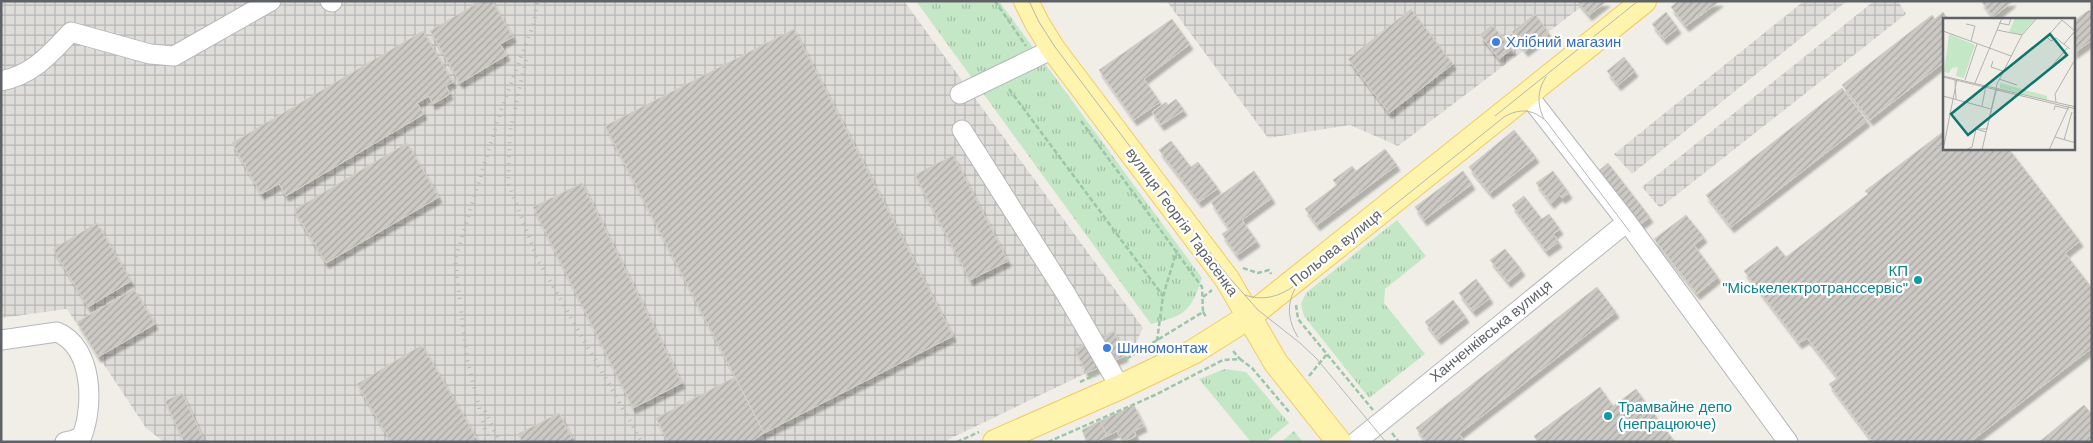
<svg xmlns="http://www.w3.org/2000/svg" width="2093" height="443" font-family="Helvetica,sans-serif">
  <defs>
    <pattern id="industrial-grid" width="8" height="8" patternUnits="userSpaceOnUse" patternTransform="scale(1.25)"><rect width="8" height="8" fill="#dfddd9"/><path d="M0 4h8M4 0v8" fill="none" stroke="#b8b7b4"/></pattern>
    <pattern id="grass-tufts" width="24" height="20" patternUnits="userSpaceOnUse" patternTransform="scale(1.25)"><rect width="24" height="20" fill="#c4e7c5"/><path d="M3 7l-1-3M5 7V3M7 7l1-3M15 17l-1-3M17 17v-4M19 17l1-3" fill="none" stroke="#a2bfa4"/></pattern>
    <pattern id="building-hatch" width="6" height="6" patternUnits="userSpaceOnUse" patternTransform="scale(1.25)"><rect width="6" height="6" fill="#ccc9c4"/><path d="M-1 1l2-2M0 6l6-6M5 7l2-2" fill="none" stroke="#a9a7a3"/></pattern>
    <filter id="shadow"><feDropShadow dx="3" dy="5.5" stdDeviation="1" flood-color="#0004"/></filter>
  </defs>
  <rect width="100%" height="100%" fill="#f0eee7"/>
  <path fill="url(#industrial-grid)" d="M1,1h903l239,327 -11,23 -189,91h-779l-18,-14 -79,-119 -66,9z
    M1163,1h426l-191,145 -48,-21 -82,13 -100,-135z
    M1804,1h43l-215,173 -18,-20z
    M1874,1h24l8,13 -246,194 -18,-21z"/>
  <path fill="url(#grass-tufts)" d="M916,1h83l203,277c-11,33 -17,38 -51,46z
    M1397,220l29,36 -41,33 -1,14 41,51 -56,44 -65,-82 -3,-12 5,-11z
    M1225,369l21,3 43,51 -23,19h-15l-52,-63z
    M1294,431l9,11h-22z"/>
  <path fill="url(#building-hatch)" stroke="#d5d0c5" filter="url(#shadow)" d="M481,1h11l21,36 -13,7 7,11 -47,28 -30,-52z
    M1577,1h30l-18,14z
    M1678,1h42l-34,25 -15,-19z
    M1981,1h32l-20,16z
    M1411,9l42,55 -64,49 -41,-54z
    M2089,10l3,3v27l-18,13v-32z
    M1666,12l12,16 -14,11 -12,-15z
    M1943,12l5,7h-4v43l-74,58 -28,-35 90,-70 3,4z
    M1535,14l14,19 -24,18 -13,-19z
    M1172,19l18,25 -46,35 16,23 -26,18 -35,-50z
    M1492,25l20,24 -13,10 -19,-24z
    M794,29l159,307 -189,97 -159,-307z
    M423,31l30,51 -7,4 4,8 -17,10 -4,-8 -12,7 7,11 -138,82 -7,-12 -18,10 -29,-51z
    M1624,57l11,14 -17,14 -11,-14z
    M1842,88l25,33 -136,106 -25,-32z
    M1176,99l8,11 -23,15 -9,-13 14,-10 2,3z
    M1514,130l22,27 -46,36 -21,-26z
    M1944,131v18h65l71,92 -15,12 27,35v60l-122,94h-97l-44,-58 9,-6 -31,-40 -8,5 -55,-72 33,-25 9,11 82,-63 -3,-3z
    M1171,141l20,26 7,-5 20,26 -19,14 -40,-52z
    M407,143l32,54 -113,66 -32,-53z
    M1385,149l12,16 -80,60 -12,-16 32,-24 -4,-5 19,-14 4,5z
    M953,155l55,106 -38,19 -55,-105z
    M1608,163l42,54 -12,9 -42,-53z
    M1254,171l18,27 -30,22 15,21 -20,14 -15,-21 7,-5 -18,-27z
    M1463,171l9,13 -48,36 -9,-13z
    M1553,171l16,22 -7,5 -2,-3 -9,8 -15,-20z
    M582,183l100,200 -49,25 -100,-201z
    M1524,196l18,23 7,-5 11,15 -7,5 6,8 -13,9 -34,-46z
    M1686,215l18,22 -10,8 24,32 -21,17 -43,-55z
    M97,223l34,58 -43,26 -35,-58z
    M1505,249l17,21 -14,12 -18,-22z
    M1476,279l14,19 -17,13 -14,-18z
    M1597,287l19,25 -157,122 6,8h-39l-10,-14z
    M134,289l21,35 -57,33 -21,-35z
    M1453,300l13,17 -28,22 -13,-17z
    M1114,331l11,25 -39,17 -11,-24z
    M422,345l57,97h-88l-34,-58z
    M735,377l29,56 -13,9h-83l-12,-24z
    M1600,387l13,19 23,-17 39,53h-137l-4,-6z
    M182,393l23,49h-21l-19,-41z
    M1134,405l10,21 -10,5 2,5 -13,6 -6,-11 -10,5 -7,-15z
    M2084,405l8,9v24l-5,4h-48z
    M559,413l13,25 -8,4h-42l-4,-8z
    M1100,421l7,15 -12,6h-8l-5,-12z"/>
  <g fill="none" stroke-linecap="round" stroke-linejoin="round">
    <defs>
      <path id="minor" d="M330,1l2,1
        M1,81c32,-6 49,-27 70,-49l79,22 24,2 97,-55
        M960,94l93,-45
        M1527,94l100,128 161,220
        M962,130l104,164 54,93
        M1,340l56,-8c36,15 37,73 25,104l-8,4 -9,2
        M1356,442l271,-220"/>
      <path id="major" d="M1026,1l11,22 16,26 174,230 49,84 63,79
        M995,442l125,-55 73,-35 57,-36 394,-315"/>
    </defs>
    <use href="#minor" stroke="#b4b7bb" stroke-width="21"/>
    <use href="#major" stroke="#f1cc5f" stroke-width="26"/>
    <path stroke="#9bc6a9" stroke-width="2.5" stroke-dasharray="5 2.5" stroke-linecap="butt" d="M995,1l31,45
      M1009,89l154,207
      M1081,121l121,166 1,25 -80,49
      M1243,268l15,5 11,-3 2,4
      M1203,297l9,-7
      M1296,305l2,14 75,91
      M1203,312l4,6
      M1157,341l6,-45 14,-46
      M1233,351l7,8
      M1309,376l18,-22
      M1080,382l15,-7
      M1392,433l7,9
      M957,442l22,-10
      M1048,442l107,-47 68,-35 17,-1 12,9 38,45"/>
    <use href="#minor" stroke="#fff" stroke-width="19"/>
    <use href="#major" stroke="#fff4ad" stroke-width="24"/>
    <path stroke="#b5b6b7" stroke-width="1" d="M1029,1l10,21 16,25 172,228 31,35 42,33 16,15 70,84
      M1495,116l143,-115
      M1544,119c-7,-14 -7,-29 2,-42
      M1245,295c17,6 32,2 46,-7l213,-171c15,-9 29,-8 42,4l84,111
      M1298,337c-11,-17 -12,-36 0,-53"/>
    <path stroke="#b5b6b7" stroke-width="4" stroke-dasharray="1 6" stroke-linecap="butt" d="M526,60l-16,72 -2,51 30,77 104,182
      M485,411l15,31
      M490,442l-5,-12 -18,-71 -12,-99 46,-150 33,-87 3,-22"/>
  </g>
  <g fill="#3f7fe0" stroke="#fff" stroke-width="2">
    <circle cx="1496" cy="42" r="5"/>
    <circle cx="1107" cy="348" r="5"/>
  </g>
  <g fill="#0f9aa8" stroke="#fff" stroke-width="2">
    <circle cx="1918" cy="280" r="5"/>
    <circle cx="1608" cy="416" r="5"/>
  </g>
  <g text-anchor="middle" stroke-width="4.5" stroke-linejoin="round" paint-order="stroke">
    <g font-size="15" fill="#366cbe" stroke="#fff" text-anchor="start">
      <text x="1506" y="47">Хлібний магазин</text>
      <text x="1117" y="353">Шиномонтаж</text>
    </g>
    <g font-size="15" fill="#5e6267" stroke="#fff">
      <text transform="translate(1182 222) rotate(54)" y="5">вулиця Георгія Тарасенка</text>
      <text transform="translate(1336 248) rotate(-39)" y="5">Польова вулиця</text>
      <text transform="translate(1491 331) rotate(-39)" y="5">Ханченківська вулиця</text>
    </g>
    <g font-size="15" fill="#0d838f" stroke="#fff" text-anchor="end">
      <text x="1908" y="276">КП<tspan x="1908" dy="17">"Міськелектротранссервіс"</tspan></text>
      <text x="1618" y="412" text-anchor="start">Трамвайне депо<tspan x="1618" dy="17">(непрацююче)</tspan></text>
    </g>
  </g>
  <g transform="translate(1943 18)">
    <rect width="132" height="132" fill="#f0eee7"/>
    <path d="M57,65l47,13v4l-47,-12z" fill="#c4e7c5"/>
    <path d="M72,0h21l-15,17 -12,-3zM6,16l26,11 -11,33 -8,-2 2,-9 -6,1 -3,5 -5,-1z" fill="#c4e7c5"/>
    <path fill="none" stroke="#b2b2b0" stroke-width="1" d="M56,5l10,2 2,-7M23,6l9,2 -4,15M54,12l25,5M0,13l68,25M121,26l11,-13M127,31l-14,-11 -5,3 -4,-4 15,-17 14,12M50,43l-2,6 12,4M108,49l16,-19M0,58l133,31M0,59l133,32M56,61l18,6M12,62l1,19M22,62l12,-36M32,65l27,-65M0,78l48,13M113,84l-1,-8 21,-36M39,88l4,-21M111,92l1,-4 14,3M35,111h9l9,-38 3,-2M112,119l21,6M121,122l8,-28M1,127l13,-66M23,132l6,-3 4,-18 10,3M39,132l15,-66 25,-49 15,-17M106,132l20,-44"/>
    <path fill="#0f766e" fill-opacity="0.15" stroke="#0f766e" stroke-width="2.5" d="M107,16l17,21 -99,80 -17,-21z"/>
    <rect width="132" height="132" fill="none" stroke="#5e6267" stroke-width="2.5"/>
  </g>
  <rect width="2093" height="443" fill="none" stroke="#5e6267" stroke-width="5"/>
</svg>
